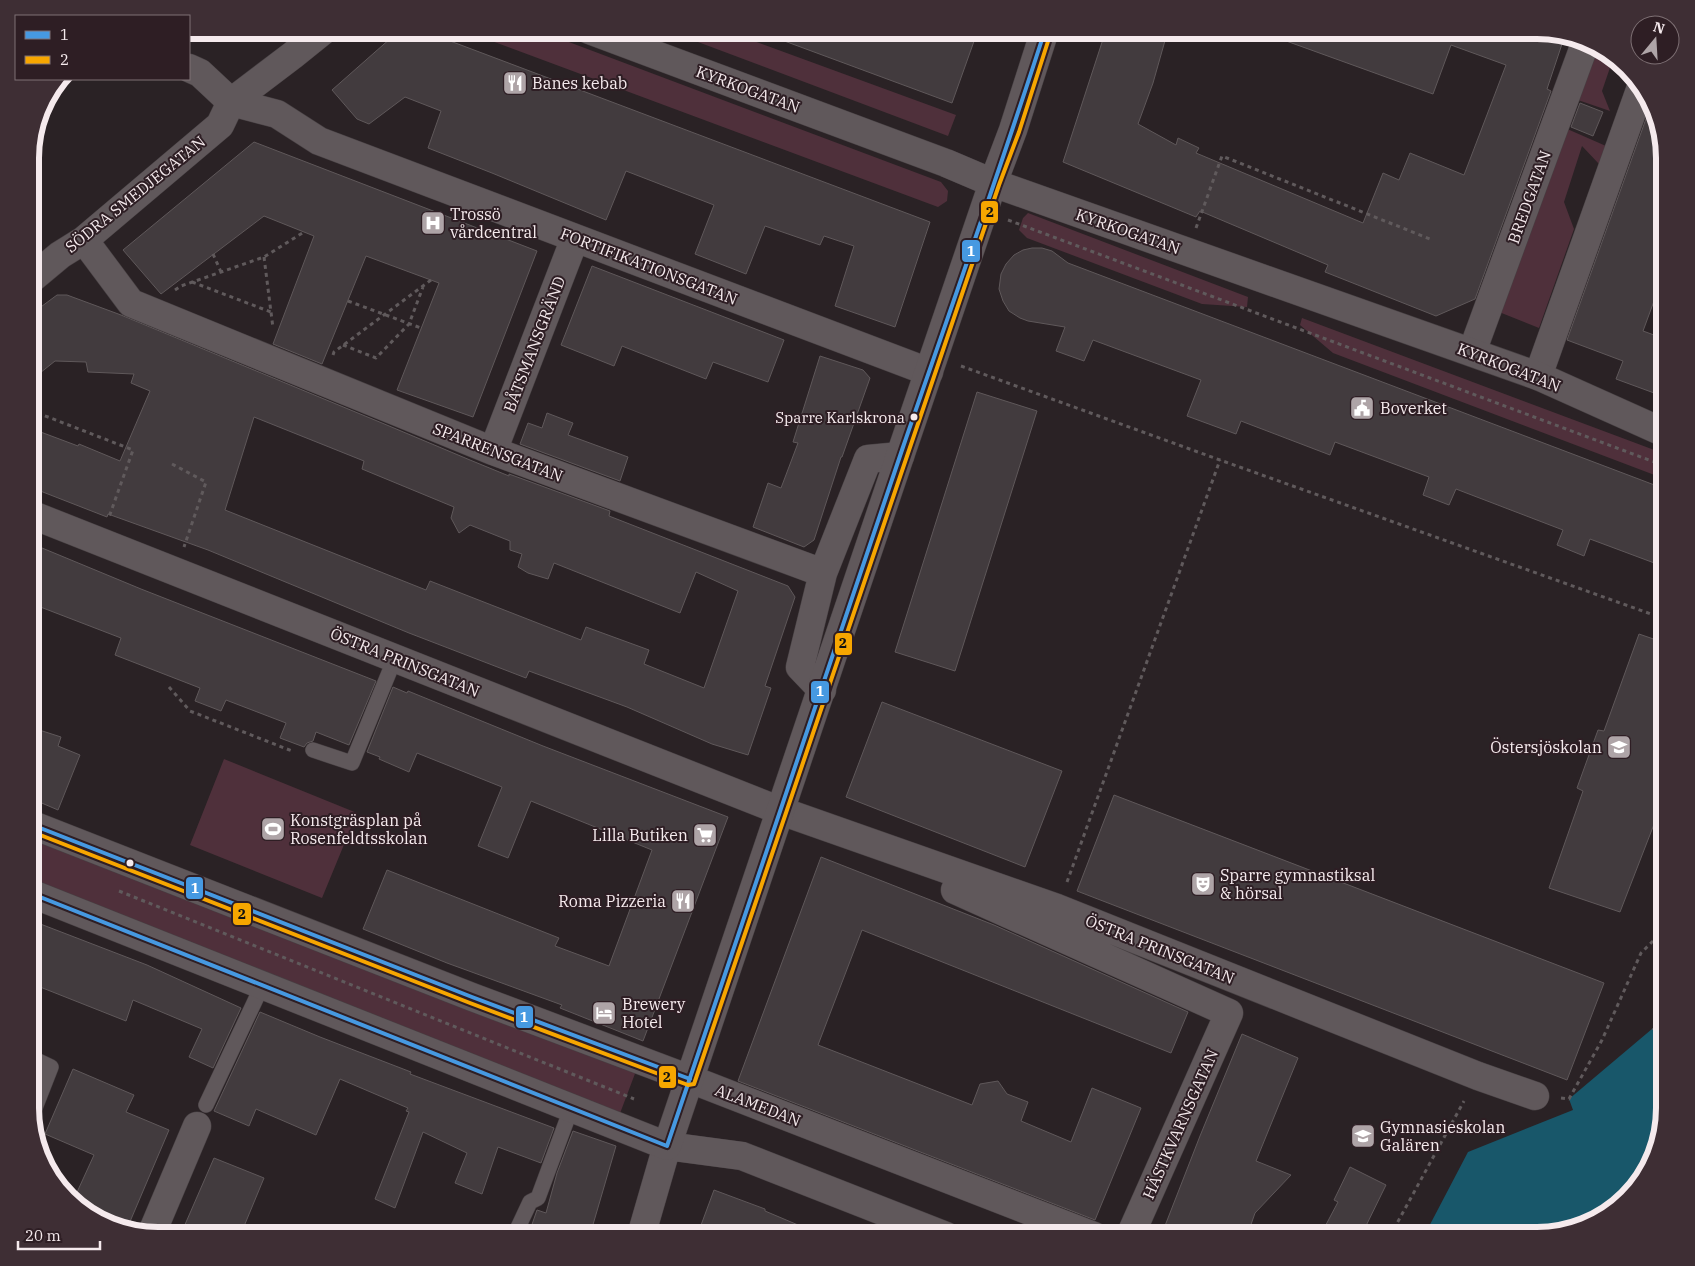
<svg xmlns="http://www.w3.org/2000/svg" width="1695" height="1266" font-family="'IBM Plex Serif',serif">
  <rect width="100%" height="100%" fill="#2a2225"/>
  <path fill="#4f303b" d="M462,30h75l404,152 7,9 -1,10 -9,6z
    M666,30h58l232,85 -8,21z
    M1595,45l19,11 -12,35 8,20 -35,-12z
    M1565,128l41,18 -7,18 -17,-18 -18,56 10,27 -35,99 -40,-16z
    M1028,213l220,84 -1,10 -45,-3 -175,-66 -8,-8 4,-12z
    M1302,318l363,136v25l-332,-126 -33,-28z
    M224,759l133,54 -35,85 -132,-53z
    M30,834l606,237 -17,45 -589,-237z"/>
  <path fill="#18576a" d="M1665,1018v91l-7,41 -20,36 -44,37 -57,13h-113l44,-84 105,-42 -4,-11z"/>
  <path fill="#423b3e" stroke="#5f585a" fill-rule="evenodd" d="M400,30h21l509,192 -35,105 -60,-21 19,-60 -30,-10 -4,9 -55,-19 -19,48 -51,-20 19,-49 -88,-34 -20,49 -114,-47 -64,-25 13,-37 -36,-14 -36,27 -12,-5 -25,-29z
    M760,30h218l-26,73 -192,-71z
    M1106,30h62l-15,53 -15,41 38,21 2,-7 21,10 -3,5 167,70 20,-50 16,7 11,-27 54,22 42,-110 -55,-20 -18,49 -169,-61v-3h274l27,5 -18,54 4,2 -76,208 -39,17 -111,-44 3,-7 -128,-54 -4,6 -133,-55z
    M1652,102l13,55v114l-22,60 22,8v58l-49,-18 7,-18 -56,-21z
    M1580,103l23,9 -10,24 -22,-9z
    M254,142l283,109 -64,166 -76,-27 42,-107 -73,-27 -44,108 -49,-20 41,-108 -50,-20 -103,78 -38,-44z
    M1032,248h10l10,3 16,12 597,226v78l-75,-28 -6,17 -27,-11 6,-15 -107,-41 -7,16 -26,-10 6,-18 -94,-35 -5,13 -89,-34 -5,13 -49,-18 14,-36 -108,-40 -9,21 -28,-10 9,-24 -37,-6 -8,-3 -11,-7 -6,-10 -4,-12 2,-15 5,-10 8,-9 9,-5z
    M592,266l192,74 -16,42 -55,-20 -7,17 -84,-33 -8,20 -53,-21z
    M57,295h10l54,20 261,108 88,37 39,16v-2l101,37 -1,5 179,70 7,11 -30,89 6,2 -23,67 -36,-11 -85,-37 -98,-36 -3,7 -117,-45 -201,-83 -100,-36 -1,3 -77,-30v-59l48,18 1,-2 41,17 30,-70 -19,-8 3,-9 -46,-2 -2,-10 -31,-1 -25,20v-66zM254,417l110,44 -2,8 92,38 -3,11 8,15 11,-8 40,16v9l12,4 -4,13 10,6 20,6 6,-16 126,50 16,-41 42,19 -34,97 -60,-24 5,-14 -63,-23 -5,13 -151,-59 -4,9 -201,-80z
    M820,356l43,14 7,8 -28,79h-1l-27,83 -10,7 -51,-20 15,-44 13,5 17,-45 -5,-1z
    M977,392l60,19 -82,260 -60,-19z
    M547,413l26,10 -5,12 60,22 -8,24 -100,-37 8,-21 14,5z
    M30,543l111,46 235,92 -27,64 -33,-13 -3,9 -6,2 -3,4 -24,-9 6,-15 -60,-23 -5,11 -26,-10 5,-13 -85,-33 6,-17 -91,-35z
    M1639,634l26,9v173l-7,-2 -38,98 -71,-24 34,-97 -6,-3 21,-58 6,1z
    M393,687l14,6 1,-2 135,55 185,71 -85,224 -83,-33 2,-3 -115,-42 -84,-34 24,-59 172,68 -4,8 54,20 43,-116 -121,-49 -23,57 -30,-12 24,-59 -85,-34 -8,19 -30,-13 1,-2 -13,-5z
    M882,702l180,69 -37,96 -179,-70z
    M30,727l31,10 -3,9 22,9 -22,55 -28,-12z
    M1114,795l490,188 -37,97 -490,-189z
    M821,857l173,68 194,87 -17,41 -309,-123 -44,115 154,60 8,-21 18,-3 9,13 21,8 -7,19 50,21 21,-54 49,20 -46,112 -357,-139z
    M30,920l117,45 94,43 -28,60 -24,-11 13,-28 -69,-29 -7,21 -96,-38z
    M260,1012l60,25 91,35 -1,2 144,54 -13,35 -43,-16 -16,47 -27,-11 12,-30 -44,-21 -28,76 -20,-9 34,-87 -3,-1 2,-3 -68,-29 -24,56 -60,-26 -7,17 -35,-15z
    M1242,1034l56,24 -42,103 35,14 -36,38 -8,23h-86l39,-100z
    M73,1069l61,26 -8,17 43,18 -43,101 -10,-2 -36,-20 -7,-8 21,-46 -49,-21z
    M573,1131l43,15 -24,82 11,4 -1,4h-74l9,-26 9,3 11,-40z
    M214,1158l50,20 -24,58h-60z
    M1350,1167l36,18 -25,51h-41l18,-34 -4,-2z
    M714,1190l51,19v2l59,25h-127z"/>
  <g fill="none" stroke-linecap="round" stroke-linejoin="round">
    <defs>
      <path id="lane" d="M313,750l39,13 43,-105
        M30,1057l21,10 -20,51
        M206,1105l56,-119
        M514,1236l16,-34 8,-4 33,-89"/>
      <path id="street" d="M189,68l11,5 31,29 46,12 42,27 610,231
        M84,240l47,63 362,148 330,122 -23,94 22,23
        M30,280l30,-25 24,-15 136,-115 11,-23 62,-47 31,-25
        M1472,352l114,-311
        M1538,376l103,-289
        M493,451l82,-213
        M30,514l751,297 276,97 421,168 57,20
        M823,573l45,-114 32,-3
        M955,890l274,123 -99,223
        M690,1079l404,157
        M151,1235l46,-109
        M641,1236l26,-90 75,10 204,80"/>
      <path id="secondary" d="M589,30l357,133 47,20 545,193 127,57
        M30,824l442,173 218,82
        M30,893l637,253 233,-690 93,-273 20,-53 32,-100"/>
    </defs>
    <use href="#lane" stroke="#474043" stroke-width="16"/>
    <use href="#street" stroke="#474043" stroke-width="29"/>
    <use href="#secondary" stroke="#474043" stroke-width="29"/>
    <path stroke="#605a5c" stroke-width="3" stroke-dasharray="4 4" stroke-linecap="butt" d="M1008,220l657,246
      M1196,228l26,-72 208,83
      M213,254l8,18
      M264,257l9,71
      M192,282l79,30
      M175,290l6,-4 83,-29 40,-25
      M348,301l73,27
      M343,345l33,13 33,-34 14,-37
      M333,355l1,-3 97,-72
      M961,366l259,94 445,159
      M30,410l103,40 -24,67
      M172,464l34,18 -22,65
      M169,687l21,24 102,40
      M1067,882l153,-422
      M119,891l515,208
      M1653,1028l12,14
      M1561,1098l8,1 33,-59 39,-87 24,-24
      M1390,1236l74,-135"/>
    <use href="#lane" stroke="#60585b" stroke-width="15"/>
    <use href="#street" stroke="#60585b" stroke-width="28"/>
    <use href="#secondary" stroke="#60585b" stroke-width="28"/>
    <defs>
      <path id="bus-1" d="M30,824l442,173 218,82
        M30,893l637,253c78,-232 156,-464 235,-696 48,-140 98,-279 143,-420"/>
      <path id="bus-2" d="M30,831l440,172 218,82 6,-1 305,-899 20,-53 32,-100"/>
    </defs>
    <use href="#bus-1" stroke="#2e1e24" stroke-width="8"/>
    <use href="#bus-2" stroke="#2e1e24" stroke-width="8"/>
    <use href="#bus-1" stroke="#4699e1" stroke-width="4"/>
    <use href="#bus-2" stroke="#f7a600" stroke-width="4"/>
  </g>
  <defs>
    <symbol id="restaurant-square" viewBox="-11 -11 22 22"><rect x="-9" y="-9" width="18" height="18" rx="4" fill="#aea4a7" stroke="#2e1e24"/><path d="M-5-6h1v4h1v-4h1v4h1v-4h1v5L-1.5 .5V6h-2V.5L-5-1ZM5-6V6H3V1.5H1.5Q1.5-4 5-6Z" fill="#fff"/></symbol>
    <symbol id="hospital-square" viewBox="-11 -11 22 22"><rect x="-9" y="-9" width="18" height="18" rx="4" fill="#aea4a7" stroke="#2e1e24"/><path d="M-5-5h3v3.5h4V-5h3V5h-3V1.5h-4V5h-3Z" fill="#fff"/></symbol>
    <symbol id="civic-square" viewBox="-11 -11 22 22"><rect x="-9" y="-9" width="18" height="18" rx="4" fill="#aea4a7" stroke="#2e1e24"/><path d="M-.6-6.5H3V-4.5H.6V-3L4-1V1h2V6H-6V1h2V-1L-.6-3ZM-1.2 2.5V6h2.4V2.5Z" fill="#fff"/></symbol>
    <symbol id="school-square" viewBox="-11 -11 22 22"><rect x="-9" y="-9" width="18" height="18" rx="4" fill="#aea4a7" stroke="#2e1e24"/><path d="M0-5L7-2L0 1L-7-2ZM-4 1L0 2.5L4 1V4Q0 6-4 4Z" fill="#fff"/></symbol>
    <symbol id="stadium-square" viewBox="-11 -11 22 22"><rect x="-9" y="-9" width="18" height="18" rx="4" fill="#aea4a7" stroke="#2e1e24"/><path d="M0-5a6.5 5 0 1 0 0 10a6.5 5 0 1 0 0-10ZM-3.5-1.8h7v3.6h-7Z" fill="#fff"/></symbol>
    <symbol id="supermarket-square" viewBox="-11 -11 22 22"><rect x="-9" y="-9" width="18" height="18" rx="4" fill="#aea4a7" stroke="#2e1e24"/><path d="M-6-5.5h2.5l.6 2H6L4.5 2H-2.5L-4.4-4H-6ZM-1.5 3.2a1.3 1.3 0 1 0 .1 0ZM3 3.2a1.3 1.3 0 1 0 .1 0Z" fill="#fff"/></symbol>
    <symbol id="theatre-square" viewBox="-11 -11 22 22"><rect x="-9" y="-9" width="18" height="18" rx="4" fill="#aea4a7" stroke="#2e1e24"/><path d="M-5-5.5Q0-4 5-5.5V0Q5 5 0 6Q-5 5-5 0ZM-3.3-2.5H-1v1.5H-3.3ZM1-2.5H3.3v1.5H1ZM-2.8 1Q0 5.5 2.8 1Z" fill="#fff"/></symbol>
    <symbol id="hotel-square" viewBox="-11 -11 22 22"><rect x="-9" y="-9" width="18" height="18" rx="4" fill="#aea4a7" stroke="#2e1e24"/><path d="M-6-4.5h1.5V1H6V5H4.5V3h-9V5H-6ZM-4 0a1.8 1.8 0 1 1 3.6 0ZM.5 0V-2.5h3Q6-2.5 6 0Z" fill="#fff"/></symbol>
  </defs>
  <g fill-rule="evenodd">
    <use href="#restaurant-square" x="501" y="69" width="28" height="28"/>
    <use href="#hospital-square" x="419" y="209" width="28" height="28"/>
    <use href="#civic-square" x="1348" y="394" width="28" height="28"/>
    <use href="#school-square" x="1605" y="733" width="28" height="28"/>
    <use href="#stadium-square" x="259" y="815" width="28" height="28"/>
    <use href="#supermarket-square" x="691" y="821" width="28" height="28"/>
    <use href="#theatre-square" x="1189" y="870" width="28" height="28"/>
    <use href="#restaurant-square" x="669" y="887" width="28" height="28"/>
    <use href="#hotel-square" x="590" y="999" width="28" height="28"/>
    <use href="#school-square" x="1349" y="1122" width="28" height="28"/>
  </g>
  <g fill="#f5eaed" stroke="#2e1e24" stroke-width="2">
    <circle cx="914" cy="417" r="4.5"/>
    <circle cx="130" cy="863" r="4.5"/>
  </g>
  <g text-anchor="middle" stroke-width="4" stroke-linejoin="round" paint-order="stroke">
    <g font-size="15" fill="#f5eaed" stroke="#2e1e24" text-anchor="end">
      <text x="905" y="423">Sparre Karlskrona</text>
    </g>
    <g font-size="16" fill="#f5eaed" stroke="#2e1e24" text-anchor="start">
      <text x="532" y="89">Banes kebab</text>
      <text x="450" y="220">Trossö<tspan x="450" dy="18">vårdcentral</tspan></text>
      <text x="1380" y="414">Boverket</text>
      <text x="1602" y="753" text-anchor="end">Östersjöskolan</text>
      <text x="290" y="826">Konstgräsplan på<tspan x="290" dy="18">Rosenfeldtsskolan</tspan></text>
      <text x="688" y="841" text-anchor="end">Lilla Butiken</text>
      <text x="1220" y="881">Sparre gymnastiksal<tspan x="1220" dy="18">&amp; hörsal</tspan></text>
      <text x="666" y="907" text-anchor="end">Roma Pizzeria</text>
      <text x="622" y="1010">Brewery<tspan x="622" dy="18">Hotel</tspan></text>
      <text x="1380" y="1133">Gymnasieskolan<tspan x="1380" dy="18">Galären</tspan></text>
    </g>
    <g font-size="16" fill="#f5eaed" stroke="#2e1e24">
      <text transform="translate(748 89) rotate(20)" y="6">KYRKOGATAN</text>
      <text transform="translate(135 194) rotate(-39)" y="6">SÖDRA SMEDJEGATAN</text>
      <text transform="translate(1529 197) rotate(-70)" y="6">BREDGATAN</text>
      <text transform="translate(1128 231) rotate(19)" y="6">KYRKOGATAN</text>
      <text transform="translate(649 266) rotate(21)" y="6">FORTIFIKATIONSGATAN</text>
      <text transform="translate(534 344) rotate(-69)" y="6">BÅTSMANSGRÄND</text>
      <text transform="translate(1509 367) rotate(21)" y="6">KYRKOGATAN</text>
      <text transform="translate(498 452) rotate(21)" y="6">SPARRENSGATAN</text>
      <text transform="translate(405 662) rotate(22)" y="6">ÖSTRA PRINSGATAN</text>
      <text transform="translate(1160 949) rotate(22)" y="6">ÖSTRA PRINSGATAN</text>
      <text transform="translate(758 1105) rotate(21)" y="6">ALAMEDAN</text>
      <text transform="translate(1180 1124) rotate(-66)" y="6">HÄSTKVARNSGATAN</text>
    </g>
  </g>
  <path d="M0 0H1695V1266H0ZM158 39H1537A119 119 0 0 1 1656 158V1108A119 119 0 0 1 1537 1227H158A119 119 0 0 1 39 1108V158A119 119 0 0 1 158 39Z" fill="#3e2e34" fill-rule="evenodd"/>
  <path fill="none" stroke="#f5eaed" stroke-width="6" d="M158 39H1537A119 119 0 0 1 1656 158V1108A119 119 0 0 1 1537 1227H158A119 119 0 0 1 39 1108V158A119 119 0 0 1 158 39Z"/>
  <g stroke="#2e1e24" stroke-width="2">
    <rect x="980" y="200" width="19" height="24" rx="5" fill="#f7a600"/>
    <rect x="961" y="239" width="20" height="24" rx="5" fill="#4699e1"/>
    <rect x="834" y="632" width="19" height="24" rx="5" fill="#f7a600"/>
    <rect x="810" y="680" width="20" height="24" rx="5" fill="#4699e1"/>
    <rect x="185" y="876" width="19" height="24" rx="5" fill="#4699e1"/>
    <rect x="232" y="902" width="20" height="24" rx="5" fill="#f7a600"/>
    <rect x="515" y="1005" width="19" height="24" rx="5" fill="#4699e1"/>
    <rect x="658" y="1065" width="19" height="24" rx="5" fill="#f7a600"/>
  </g>
  <g font-size="14" text-anchor="middle" font-weight="bold" fill="#fff">
    <text x="971" y="256">1</text>
    <text x="820" y="696">1</text>
    <text x="195" y="893">1</text>
    <text x="524" y="1022">1</text>
  </g>
  <g font-size="14" text-anchor="middle" font-weight="bold" fill="#111">
    <text x="990" y="217">2</text>
    <text x="843" y="648">2</text>
    <text x="242" y="919">2</text>
    <text x="667" y="1082">2</text>
  </g>
  <rect x="15" y="15" width="175" height="65" fill="#2e1e24" stroke="#7e7074"/>
  <rect x="25" y="31" width="25" height="8" fill="#4699e1" stroke="#7e7074"/>
  <text x="60" y="40" font-size="15" fill="#f5eaed">1</text>
  <rect x="25" y="56" width="25" height="8" fill="#f7a600" stroke="#7e7074"/>
  <text x="60" y="65" font-size="15" fill="#f5eaed">2</text>
  <g transform="translate(1655 40) rotate(18)"><circle r="24" fill="#2e1e24" stroke="#7e7074"/>
  <path d="M0-4L9 19L0 12L-9 19Z" fill="#aea4a7"/>
  <text y="-8" font-size="14" font-weight="bold" text-anchor="middle" fill="#f5eaed">N</text>
  </g>
  <path d="M18 1241v8h82v-8" fill="none" stroke="#f5eaed" stroke-width="2.5"/>
  <text x="25" y="1241" font-size="15" fill="#f5eaed" stroke="#2e1e24" stroke-width="4" paint-order="stroke">20 m</text>
</svg>
